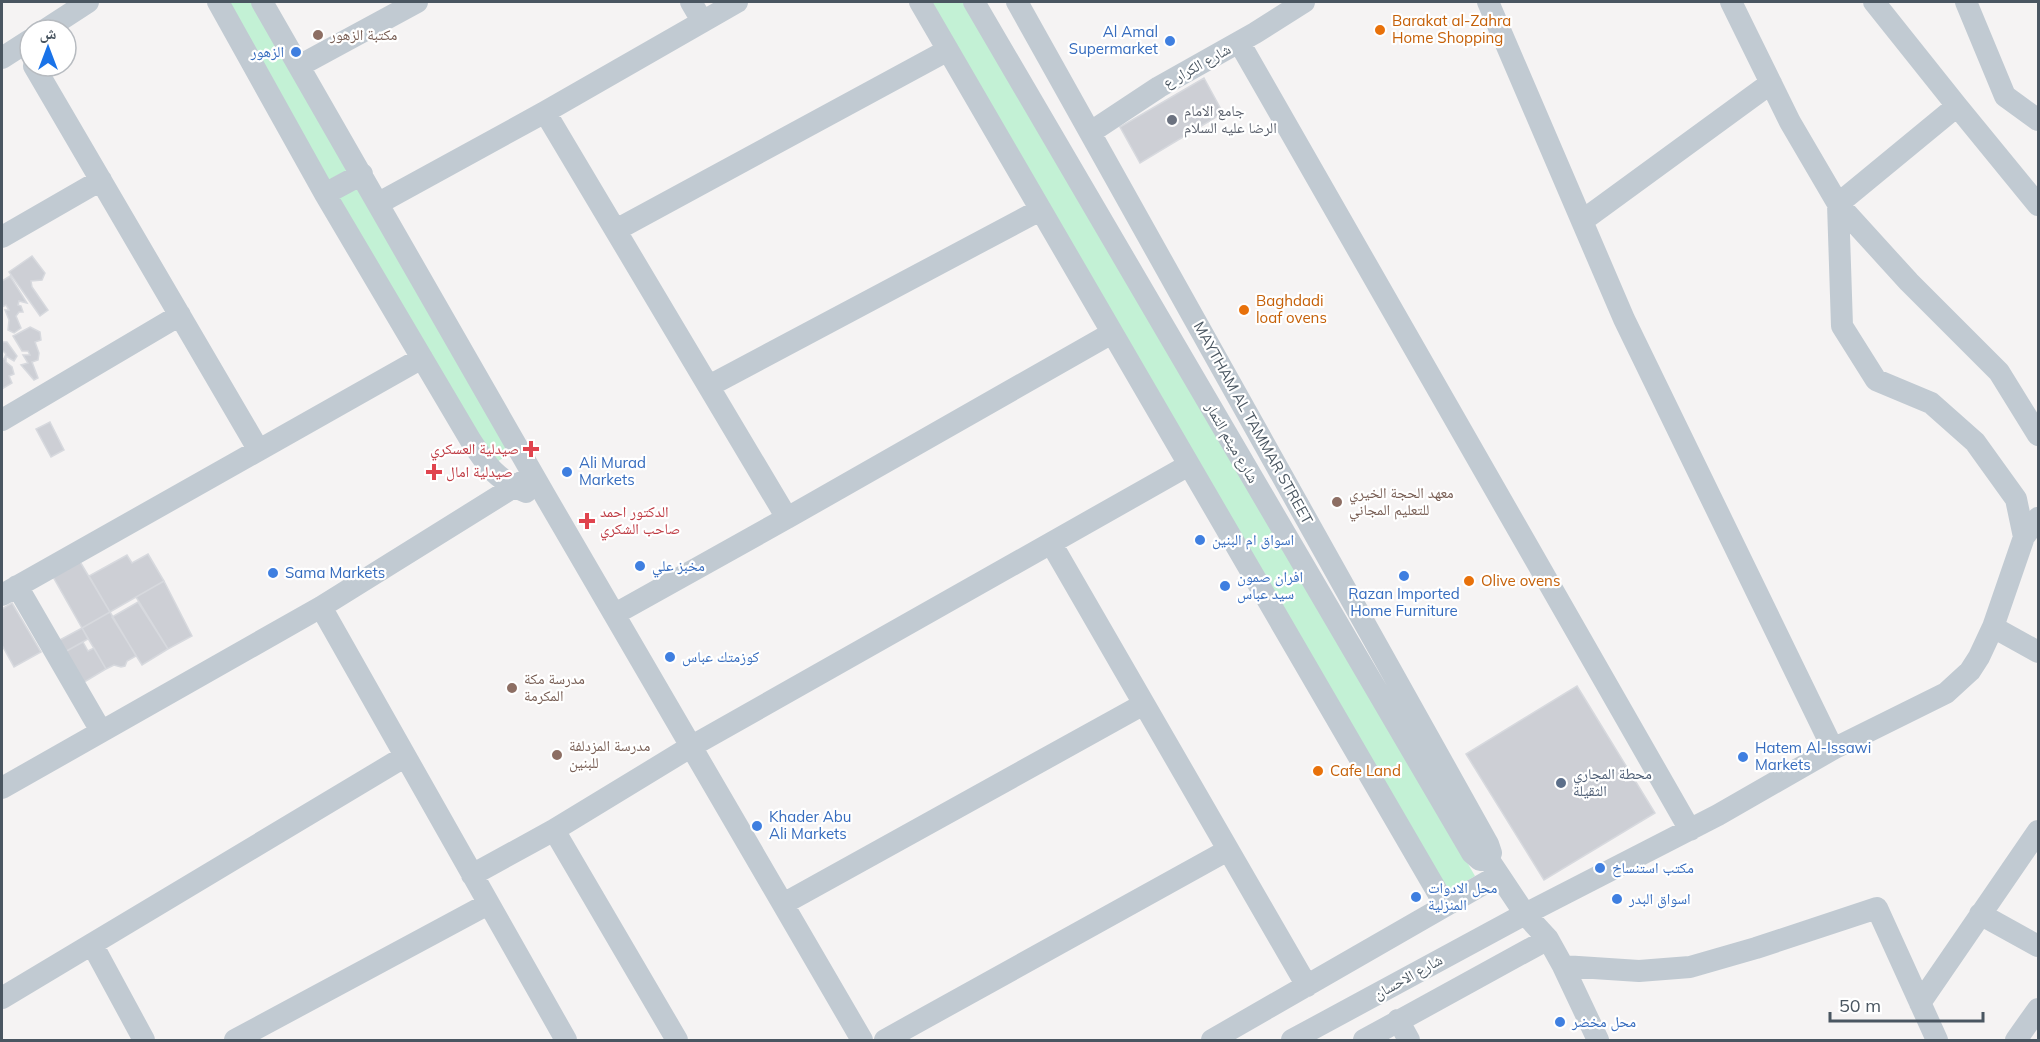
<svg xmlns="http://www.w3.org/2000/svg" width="2040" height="1042" font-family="Mulish,'Noto Naskh Arabic',sans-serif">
  <rect width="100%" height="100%" fill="#f5f3f3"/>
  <path fill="#c3f1d5" d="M222,2h35l94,166 -26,14z
    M928,2h40l507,874 -30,18z
    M359,186l156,265 -22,13 -156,-265z"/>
  <path fill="#cdcfd5" stroke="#d7d9de" stroke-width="1.5" d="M1204,78l19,35 -83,50 -20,-36z
    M32,256l13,17 -3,7 -11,1 1,6 16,23 -8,6 -31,-44z
    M10,276l17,27 -8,-2 -1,4 3,1 2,6h-4l-3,4 5,12 -7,5 -6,-3 1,-10 -4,-10h4l-3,-5 -4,2v-26z
    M30,327l10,5 1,8 -6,2 4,11 -1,7 -6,2 6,16 -4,2 -13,-15 7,-2 -5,-8h7l-2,-4h-6l-9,-15z
    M2,342h5l10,14 -3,5 -8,-5v6l6,5 2,7 -5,2 3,7 -10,6v-31l2,1 2,-5 -4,-4z
    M50,422l14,28 -13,7 -15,-28z
    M148,554l16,27 -54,31 -21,-36 38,-21 5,8z
    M79,560l31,52 -28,16 -30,-53z
    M164,581l28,55 -24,13 -32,-52z
    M138,602l30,47 -26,16 -30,-48z
    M12,603l29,49 -27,15 -12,-22v-36z
    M110,612l26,44 -9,5 -2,5 -4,1 -7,-2 -8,4 -24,-41z
    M82,628l6,11 -25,14 -7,-11z
    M83,642l5,9 6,-3 12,21 -25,15 -18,-31z
    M1577,686l78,127 -111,67 -78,-126z"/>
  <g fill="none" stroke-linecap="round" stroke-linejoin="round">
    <path stroke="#c1cad2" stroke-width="22" d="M218,2l107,192 146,247c17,26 25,38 55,51
      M262,2l285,497 315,541
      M691,2l11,19
      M920,2l525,903
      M974,2l498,851 8,7h8l3,-7 -3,-9 -471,-842
      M1488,2l136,317 209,430
      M1731,2l59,120 48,82 4,122 34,54 55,23 44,39 41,57 8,38
      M1874,2l83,104 81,99
      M1966,2l39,94 33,24
      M45,30l43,-28
      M1239,42l451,788
      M2,58l28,-18
      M34,66l224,383
      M299,66l118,-64
      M1957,106l-119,98 71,78 90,90 39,63
      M545,112l242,406 -172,96
      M1091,132l68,-45 96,-54 49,-31
      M325,194l37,-20
      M379,203l166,-91 192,-110
      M1582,221l189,-138
      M616,230l332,-180
      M2,237l99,-57
      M709,386l331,-176
      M2,420l178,-105
      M787,518l325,-185
      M1051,543l256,443
      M17,586l84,145
      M2,595l420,-237
      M321,607l245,433
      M1993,627l45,25
      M2,788l319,-181 212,-132
      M554,830l123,210
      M1491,863l34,51 23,25 15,27 35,74
      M472,875l82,-45 138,-84 497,-281
      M783,904l361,-200
      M1980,914l58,32
      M92,944l52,96
      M1563,966l76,5 51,-4 66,-19 121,-40 60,132
      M2,998l402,-241
      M1920,1003l118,-172
      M1398,1020l11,20
      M235,1040l253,-136
      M885,1040l343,-190
      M1212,1040l287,-165
      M1292,1040l233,-126 193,-99 115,-66 113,-56 24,-22 9,-14 14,-30 31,-90 14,-19
      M1364,1040l184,-101
      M2016,1040l22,-31"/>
  </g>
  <g fill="#e8710a" stroke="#fff" stroke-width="2">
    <circle cx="1380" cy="30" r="6"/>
    <circle cx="1244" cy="310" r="6"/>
    <circle cx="1469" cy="581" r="6"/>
    <circle cx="1318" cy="771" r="6"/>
  </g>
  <g fill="#8d6e63" stroke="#fff" stroke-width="2">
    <circle cx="318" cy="35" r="6"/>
    <circle cx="1337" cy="502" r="6"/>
    <circle cx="512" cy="688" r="6"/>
    <circle cx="557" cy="755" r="6"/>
  </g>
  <g fill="#3f7fe0" stroke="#fff" stroke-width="2">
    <circle cx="1170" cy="41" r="6"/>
    <circle cx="296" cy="52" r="6"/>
    <circle cx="567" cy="472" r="6"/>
    <circle cx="1200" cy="540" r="6"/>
    <circle cx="640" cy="566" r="6"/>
    <circle cx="273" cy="573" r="6"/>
    <circle cx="1404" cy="576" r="6"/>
    <circle cx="1225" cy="586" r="6"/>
    <circle cx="670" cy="657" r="6"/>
    <circle cx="1743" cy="757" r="6"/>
    <circle cx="757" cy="826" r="6"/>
    <circle cx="1600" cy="868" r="6"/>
    <circle cx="1416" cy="897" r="6"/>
    <circle cx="1617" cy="899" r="6"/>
    <circle cx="1560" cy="1022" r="6"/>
  </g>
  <circle fill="#6b7280" stroke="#fff" stroke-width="2" cx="1172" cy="120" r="6"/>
  <g fill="#e0444e" stroke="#fff" stroke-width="2">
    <path d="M528 440h6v6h6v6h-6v6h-6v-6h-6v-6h6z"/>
    <path d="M431 463h6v6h6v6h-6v6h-6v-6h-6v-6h6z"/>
    <path d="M584 512h6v6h6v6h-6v6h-6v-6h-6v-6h6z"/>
  </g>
  <circle fill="#5c6f8a" stroke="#fff" stroke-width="2" cx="1561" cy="783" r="6"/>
  <g text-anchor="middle" stroke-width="4.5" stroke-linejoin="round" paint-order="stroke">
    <g font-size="15" fill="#c56008" stroke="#fff" text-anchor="start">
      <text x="1392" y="26">Barakat al-Zahra<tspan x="1392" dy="17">Home Shopping</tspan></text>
      <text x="1256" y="306">Baghdadi<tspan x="1256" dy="17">loaf ovens</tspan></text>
      <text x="1481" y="586">Olive ovens</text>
      <text x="1330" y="776">Cafe Land</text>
    </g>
    <g font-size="15" fill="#366cbe" stroke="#fff" text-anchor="start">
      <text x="1158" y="37" text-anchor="end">Al Amal<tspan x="1158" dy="17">Supermarket</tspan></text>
      <text x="284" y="57" text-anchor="end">الزهور</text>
      <text x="579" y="468">Ali Murad<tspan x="579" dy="17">Markets</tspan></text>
      <text x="1212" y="545">اسواق ام البنين</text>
      <text x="652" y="571">مخبز علي</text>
      <text x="285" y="578">Sama Markets</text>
      <text x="1237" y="582">افران صمون<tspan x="1237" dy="17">سيد عباس</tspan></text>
      <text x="1404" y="599" text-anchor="middle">Razan Imported<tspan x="1404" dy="17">Home Furniture</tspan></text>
      <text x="682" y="662">كوزمتك عباس</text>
      <text x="1755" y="753">Hatem Al-Issawi<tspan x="1755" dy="17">Markets</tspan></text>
      <text x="769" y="822">Khader Abu<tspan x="769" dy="17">Ali Markets</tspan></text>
      <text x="1612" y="873">مكتب استنساخ</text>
      <text x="1428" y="893">محل الادوات<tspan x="1428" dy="17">المنزلية</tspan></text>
      <text x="1629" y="904">اسواق البدر</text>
      <text x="1572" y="1027">محل مخضر</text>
    </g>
    <g font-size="15" fill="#785e54" stroke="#fff" text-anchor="start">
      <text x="330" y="40">مكتبة الزهور</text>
      <text x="1349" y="498">معهد الحجة الخيري<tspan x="1349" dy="17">للتعليم المجاني</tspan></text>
      <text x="524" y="684">مدرسة مكة<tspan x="524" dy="17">المكرمة</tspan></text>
      <text x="569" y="751">مدرسة المزدلفة<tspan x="569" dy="17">للبنين</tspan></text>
    </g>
    <g font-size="15" fill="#4a5661" stroke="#fff">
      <text transform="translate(1197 66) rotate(-29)" y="5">شارع الكرار ع</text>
      <text transform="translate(1253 423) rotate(61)" y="5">MAYTHAM AL TAMMAR STREET</text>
      <text transform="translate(1232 443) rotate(60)" y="5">شارع ميثم التمار</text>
      <text transform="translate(1408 977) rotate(-29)" y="5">شارع الاحسان</text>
    </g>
    <g font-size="15" fill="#5b616d" stroke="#fff" text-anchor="start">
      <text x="1184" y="116">جامع الامام<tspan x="1184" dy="17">الرضا عليه السلام</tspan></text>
    </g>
    <g font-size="15" fill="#be3a42" stroke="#fff" text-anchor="start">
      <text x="519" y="454" text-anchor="end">صيدلية العسكري</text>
      <text x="446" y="477">صيدلية امال</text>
      <text x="600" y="517">الدكتور احمد<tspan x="600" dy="17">صاحب الشكري</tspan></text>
    </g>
    <g font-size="15" fill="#4e5e75" stroke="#fff" text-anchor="start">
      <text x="1573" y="779">محطة المجاري<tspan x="1573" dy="17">الثقيلة</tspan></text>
    </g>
  </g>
  <rect width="2040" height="1042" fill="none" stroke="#4a5661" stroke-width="6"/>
  <g transform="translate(48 48)"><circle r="28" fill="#ffffff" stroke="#b7bbc0" stroke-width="1.5"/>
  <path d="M0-4.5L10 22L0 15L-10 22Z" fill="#1a73e8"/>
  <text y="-9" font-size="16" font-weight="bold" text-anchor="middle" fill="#4a5661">ش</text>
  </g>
  <path d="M1830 1012v9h153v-9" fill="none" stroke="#4a5661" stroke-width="3"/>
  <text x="1839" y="1012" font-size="18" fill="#4a5661" stroke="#ffffff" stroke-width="4.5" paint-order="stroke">50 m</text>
</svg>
